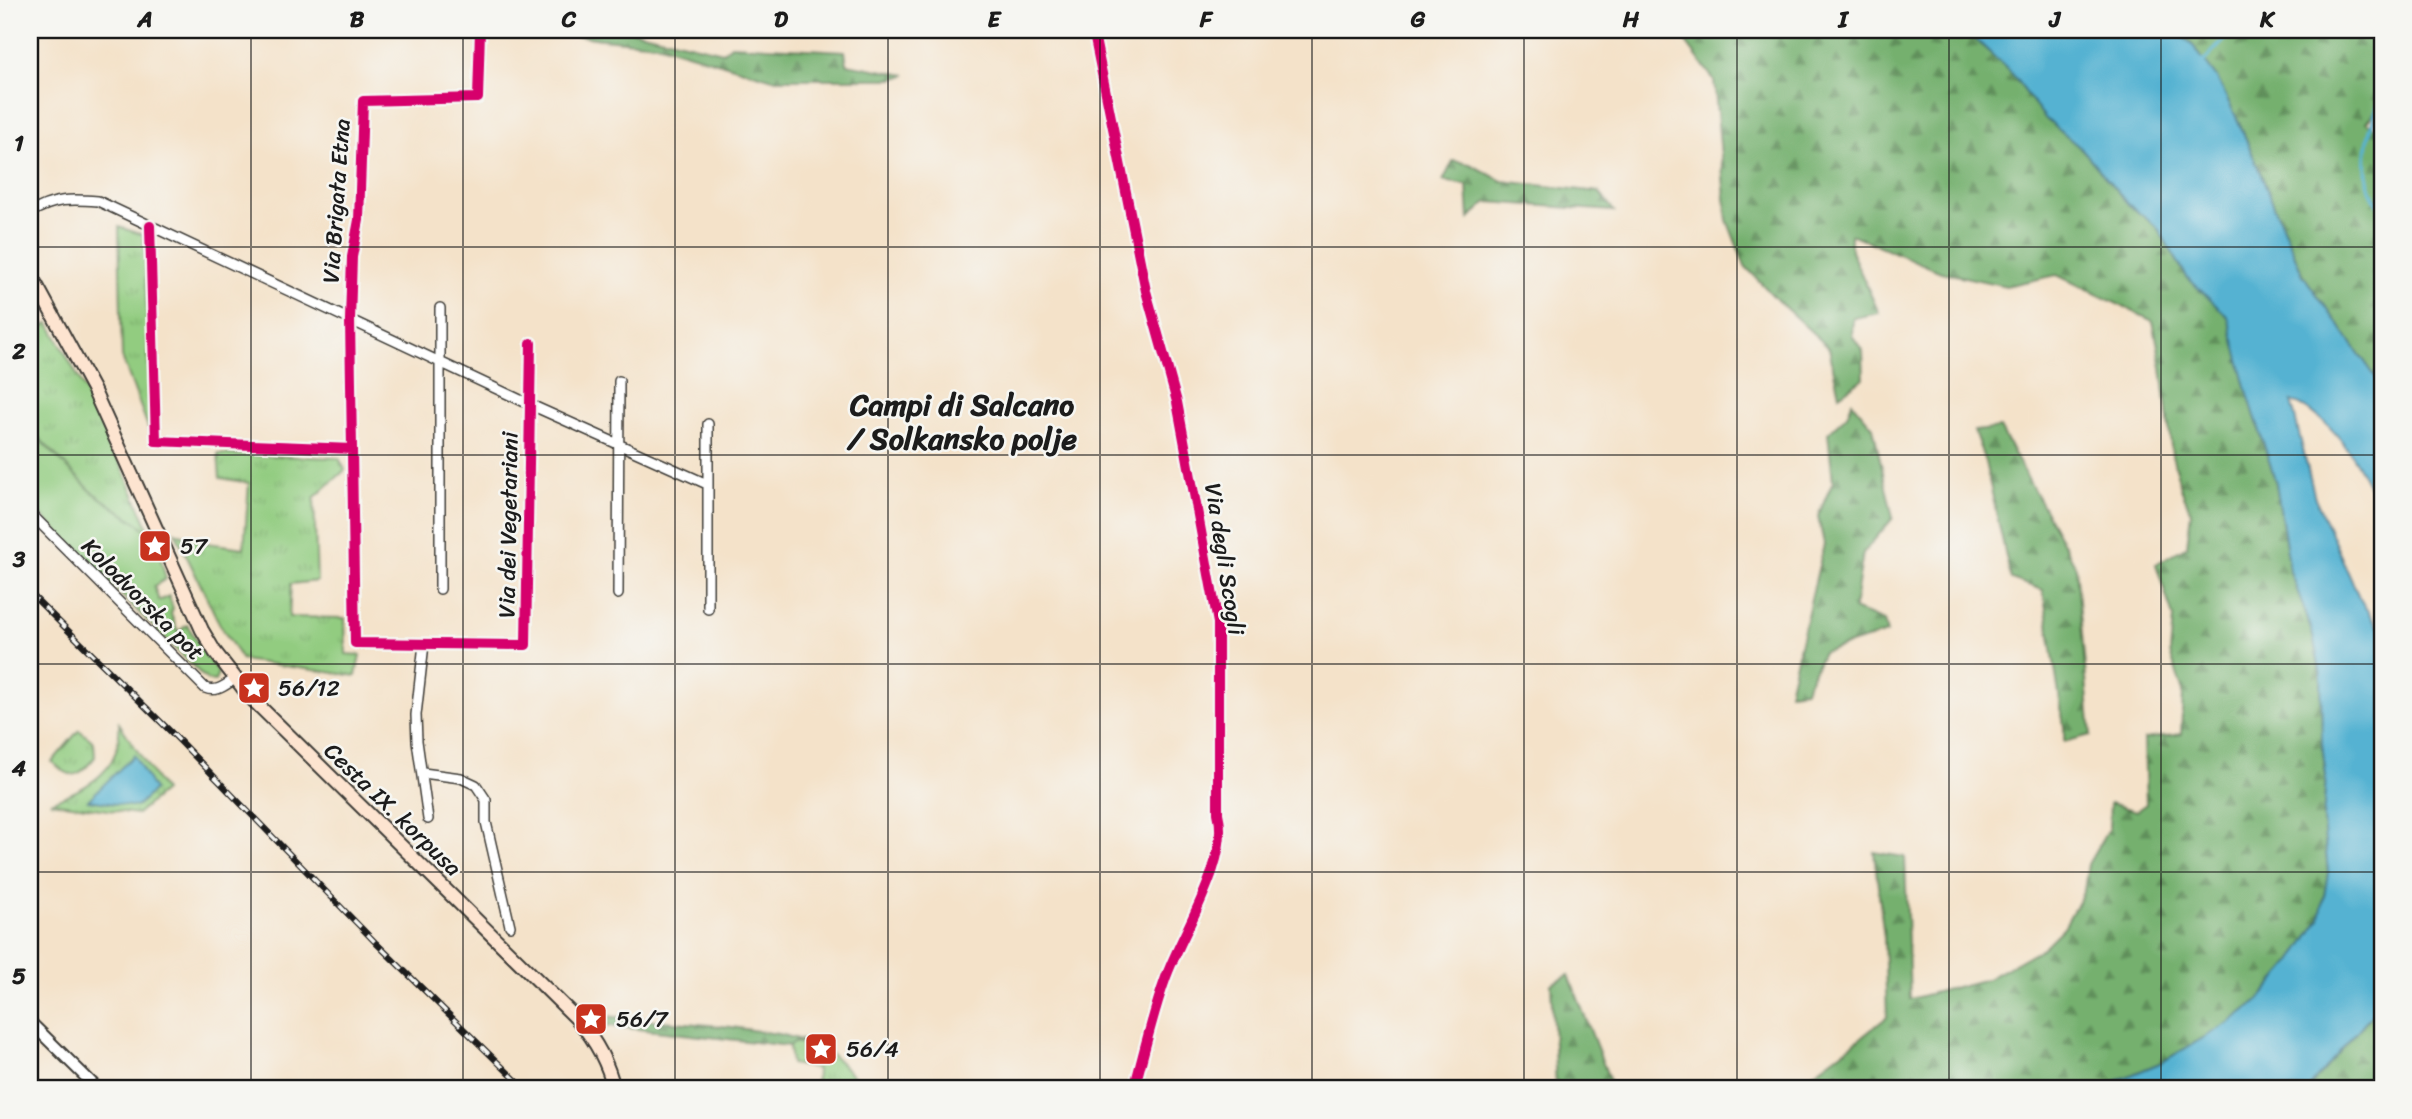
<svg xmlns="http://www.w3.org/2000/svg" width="2412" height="1119" font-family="Sriracha,sans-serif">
  <defs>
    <pattern id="grass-tufts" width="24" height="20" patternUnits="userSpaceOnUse" patternTransform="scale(1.75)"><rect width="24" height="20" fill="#92cc80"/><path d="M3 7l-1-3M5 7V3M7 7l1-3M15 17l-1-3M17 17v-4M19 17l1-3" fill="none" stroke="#7daf6e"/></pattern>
    <pattern id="forest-firs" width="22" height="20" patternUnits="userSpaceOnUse" patternTransform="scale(1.75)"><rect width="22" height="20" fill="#75b06e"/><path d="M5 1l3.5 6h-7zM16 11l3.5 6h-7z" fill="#5f8e5a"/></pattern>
  </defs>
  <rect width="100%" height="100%" fill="#f6f6f2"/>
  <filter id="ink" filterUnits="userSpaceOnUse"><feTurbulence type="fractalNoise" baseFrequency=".0143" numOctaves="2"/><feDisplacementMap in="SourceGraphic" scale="14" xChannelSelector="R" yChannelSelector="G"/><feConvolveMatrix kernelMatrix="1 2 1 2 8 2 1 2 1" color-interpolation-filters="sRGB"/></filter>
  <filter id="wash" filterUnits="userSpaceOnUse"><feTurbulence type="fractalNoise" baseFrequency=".00686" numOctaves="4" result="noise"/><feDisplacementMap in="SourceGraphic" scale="28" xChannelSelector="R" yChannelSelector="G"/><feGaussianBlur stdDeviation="1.57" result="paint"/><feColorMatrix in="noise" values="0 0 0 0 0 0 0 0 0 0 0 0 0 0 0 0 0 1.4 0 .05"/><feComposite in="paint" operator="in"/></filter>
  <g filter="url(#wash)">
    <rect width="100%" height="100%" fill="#f4e2c9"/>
    <path fill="url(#grass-tufts)" stroke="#57744e" stroke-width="2" d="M119,227l25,8 7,200 -29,-78z
      M49,323l57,106 44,103 -58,-40 -62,-63v-95z
      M218,454l121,4 6,12 -31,28 3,83 -26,3 -2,33 56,1 1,36 14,1 -4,21 -114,-16 -22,-35 -45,-93 25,10 44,6 5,-65 -29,-5z
      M119,723l45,68 -27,23 -87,-12c39,-15 72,-30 69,-79z
      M79,730l15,12 1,15c-18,22 -22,23 -43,5z
      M795,1042l23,6 4,-3 45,44h-51l1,-20 -26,-5 -2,-18z"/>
    <path fill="url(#forest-firs)" stroke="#486645" stroke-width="2" d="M561,30h69l93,22 8,-7 114,6 2,13 59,11 -13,4h-120l-116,-35 -56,-5 -40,-6z
      M1677,30h289l45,43 35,46 37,31 45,54 29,23 30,50 41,39 20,78 28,89 14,88 21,56 10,48 1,69 4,32 -3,44 5,53 -7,46 -30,44 -33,38 -29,22 -69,40 -63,26h-305l70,-52 25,-20 -3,-79 -10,-86 31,5 5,142 77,-20 57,-32 20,-20 20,-36 4,-27 21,-36 1,-25 26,8 10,-7 -2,-65 37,-5 2,-42 -13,-39 3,-36 -17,-53 31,-18 4,-34 -10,-23 -9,-34 -10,-88 -9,-46 -96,-46 -51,11 -65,-14 -90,-38v17l28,62 -26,5 -1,17 11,16 1,27 -25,17 -10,-47 -51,-47 -33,-35 -18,-46 -13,-140z
      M2172,30h210v73l-16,19 16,9v255l-79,-111 -62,-148 -24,-49 -26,-35z
      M1453,161l17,3 32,17 97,11 15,19 -127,-9 -18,17 -2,-34 -24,-4z
      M1852,402l21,25 20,91 -30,35 -9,56 30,12 3,12 -64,19 -18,38 -16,2 35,-148 -6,-28 15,-35 -5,-48 19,-18z
      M2000,428l76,139 15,168 -27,7v-15l-21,-137 -32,-11 -26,-117 -11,-31z
      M1569,975l44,114h-57l-5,-105z
      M573,996l20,19 139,12 46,7 44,11 -4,3 -23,-6 -6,4 -196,-22 -22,-22z
      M2382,1002v87h-74z"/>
    <path fill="#92cc80" stroke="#57744e" stroke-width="2" d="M30,430l62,62 58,40 6,8 10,39 -12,7 5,15 10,-5 4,12 -2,6 7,18 9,-7 31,48 -3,8 -8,-1 -177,-176z"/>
    <path fill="#54b2d2" stroke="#386777" stroke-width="2" d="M1966,30h206l19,13 26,35 24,49 62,148 79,111v129c-19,-44 -44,-96 -91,-114l24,97 44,99 18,29 5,1v375l-74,87h-211l63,-26 69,-40 29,-22 33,-38 29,-44 8,-46 -5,-53 3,-44 -4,-32 -1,-69 -10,-48 -21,-56 -14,-88 -28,-89 -20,-77 -41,-40 -30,-50 -29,-23 -45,-54 -37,-31 -35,-46z
      M134,755l20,35 -18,17 -48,-7z"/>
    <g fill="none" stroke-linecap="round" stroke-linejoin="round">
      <path stroke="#54b2d2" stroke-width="3.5" d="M2202,63l32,-33
        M2382,96c-15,35 -27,81 0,114"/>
    </g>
  </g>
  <g filter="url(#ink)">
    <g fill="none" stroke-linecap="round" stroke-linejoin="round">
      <defs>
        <path id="minor" d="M480,30l-2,68 -115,3 -4,119 -7,37 -2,63 5,323 171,2 5,-302
          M1095,30v9l51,252 31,111 41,221v190c13,48 -37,120 -53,167 -13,36 -21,73 -31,109
          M30,213c24,-15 41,-14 68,-12l433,204 176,79
          M150,226l6,215 196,8
          M30,513l175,175c12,5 20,-3 30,-9
          M440,589v-281
          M618,594l1,-213
          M708,609v-185
          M424,644l-8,71 1,26 11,78
          M423,773l38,5 15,7 10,15v22l24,104"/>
        <path id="tertiary" d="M30,1022l68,67"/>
        <path id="secondary" d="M30,273l63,116 109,241 13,22 35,45 328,323c18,21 30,42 36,69"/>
      </defs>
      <use href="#minor" stroke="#3c3a36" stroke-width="12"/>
      <use href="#tertiary" stroke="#3c3a36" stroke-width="14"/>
      <use href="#secondary" stroke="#3c3a36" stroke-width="16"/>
      <use href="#minor" stroke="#fff" stroke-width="9"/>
      <use href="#tertiary" stroke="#fff" stroke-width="10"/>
      <use href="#secondary" stroke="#fde4d0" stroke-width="12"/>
      <defs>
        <path id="rail" d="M30,593l140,138 206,212 149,146"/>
      </defs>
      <use href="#rail" stroke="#1c1c1c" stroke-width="6"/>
      <use href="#rail" stroke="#f6f6f2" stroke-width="3.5" stroke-dasharray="10" stroke-linecap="butt"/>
      <defs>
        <path id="cycleway" d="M480,30l-2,68 -115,3 -4,119 -7,37 -2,63 5,323 171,2 5,-302
          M1095,30v9l51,252 31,111 41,221v190c13,48 -37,120 -53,167 -13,36 -21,73 -31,109
          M150,226l6,215 196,8"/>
      </defs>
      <use href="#cycleway" stroke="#f6f6f2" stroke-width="15"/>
      <use href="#cycleway" stroke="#d6006c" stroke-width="10"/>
    </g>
  </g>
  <path fill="none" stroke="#1c1c1c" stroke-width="2" stroke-opacity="0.55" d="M251,30v1059M463,30v1059M675,30v1059M888,30v1059M1100,30v1059M1312,30v1059M1524,30v1059M1737,30v1059M1949,30v1059M2161,30v1059M30,247h2352M30,455h2352M30,664h2352M30,872h2352"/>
  <defs>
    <symbol id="sight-square" viewBox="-11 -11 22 22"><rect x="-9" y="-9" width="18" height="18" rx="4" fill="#c8321e" stroke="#f6f6f2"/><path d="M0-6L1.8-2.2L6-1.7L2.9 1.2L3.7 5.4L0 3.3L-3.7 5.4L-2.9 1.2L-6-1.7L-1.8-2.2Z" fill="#fff"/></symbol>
  </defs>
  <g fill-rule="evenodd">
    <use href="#sight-square" x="136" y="527" width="38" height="38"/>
    <use href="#sight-square" x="235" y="669" width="38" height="38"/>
    <use href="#sight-square" x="572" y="1000" width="38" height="38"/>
    <use href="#sight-square" x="802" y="1030" width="38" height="38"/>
  </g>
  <g text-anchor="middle" stroke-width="5" stroke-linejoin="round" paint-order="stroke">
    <g font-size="23" fill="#1c1c1c" stroke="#f6f6f2">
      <text transform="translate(336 201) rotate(-86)" y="8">Via Brigata Etna</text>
      <text transform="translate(508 525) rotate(-89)" y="8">Via dei Vegetariani</text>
      <text transform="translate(1225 559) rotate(81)" y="8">Via degli Scogli</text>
      <text transform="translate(143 599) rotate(45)" y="8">Kolodvorska pot</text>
      <text transform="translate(393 809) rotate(44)" y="8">Cesta IX. korpusa</text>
    </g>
    <g font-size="23" fill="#1c1c1c" stroke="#f6f6f2" text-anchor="start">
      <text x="180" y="554">57</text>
      <text x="278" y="696">56/12</text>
      <text x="616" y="1027">56/7</text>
      <text x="846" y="1057">56/4</text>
    </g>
    <g font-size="30" font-weight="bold" fill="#1c1c1c" stroke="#f6f6f2">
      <text x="962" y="415">Campi di Salcano<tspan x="962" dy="34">/ Solkansko polje</tspan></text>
    </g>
  </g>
  <rect width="2412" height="1119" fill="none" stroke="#f6f6f2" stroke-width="77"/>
  <rect x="38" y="38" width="2336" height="1042" fill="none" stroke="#1c1c1c" stroke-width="2.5"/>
  <g font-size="23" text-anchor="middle" font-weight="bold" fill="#1c1c1c">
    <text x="145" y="27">A</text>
    <text x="357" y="27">B</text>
    <text x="569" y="27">C</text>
    <text x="781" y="27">D</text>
    <text x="994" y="27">E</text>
    <text x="1206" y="27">F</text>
    <text x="1418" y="27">G</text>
    <text x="1631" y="27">H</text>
    <text x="1843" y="27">I</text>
    <text x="2055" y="27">J</text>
    <text x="2267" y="27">K</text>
    <text x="19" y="151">1</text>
    <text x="19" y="359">2</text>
    <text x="19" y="567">3</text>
    <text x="19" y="776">4</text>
    <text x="19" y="984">5</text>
  </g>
</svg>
